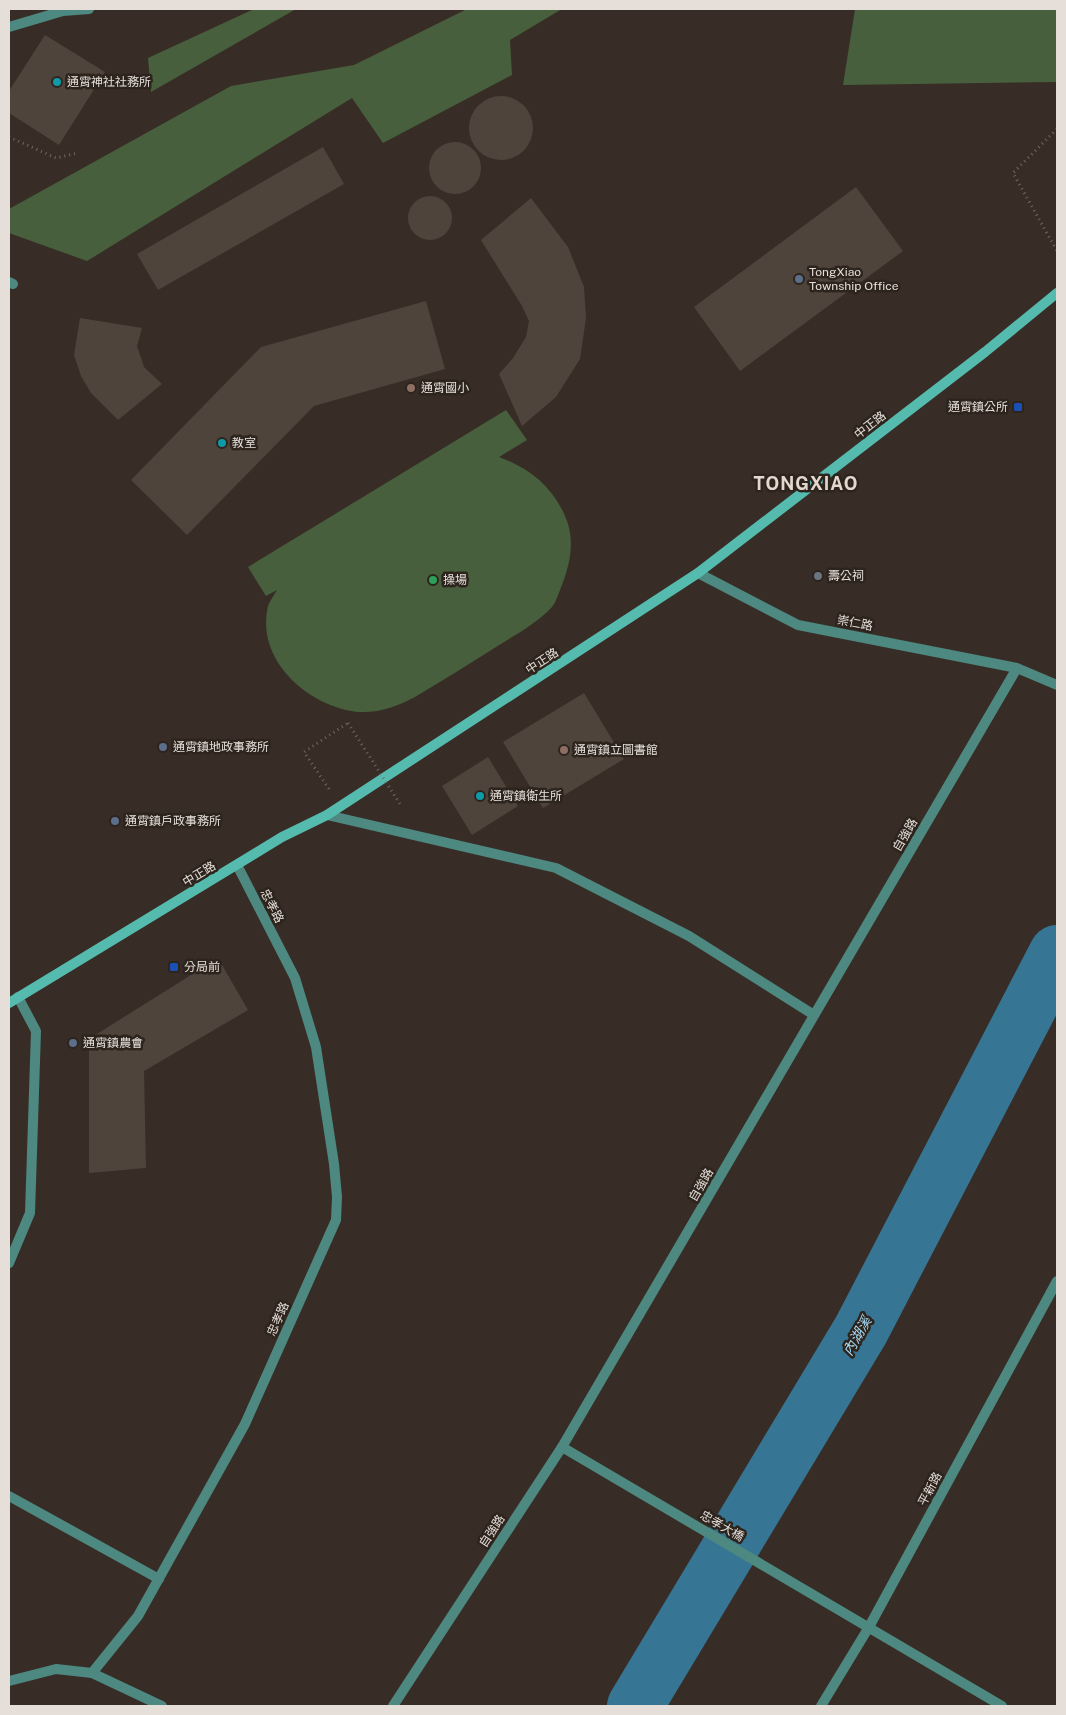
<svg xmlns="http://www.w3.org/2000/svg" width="1066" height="1715" font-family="'Public Sans','Noto Sans TC',sans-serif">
  <rect width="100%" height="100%" fill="#372d26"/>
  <path fill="#475f3c" d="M254,9h42l-145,83 -3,-34z
    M467,9h95l-52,31 2,35 -129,68 -31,-45 -265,163 -78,-28v-24l222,-123 123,-21z
    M855,9h202v73l-214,3z
    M506,410l21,30 -28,17c30,11 53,29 66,59 11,24 5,50 -5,74 -2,5 -4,12 -8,17 -16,17 -37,28 -56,40 -27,17 -54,34 -81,50 -17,9 -36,16 -55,15 -50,-4 -105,-51 -92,-106 2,-5 6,-11 9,-16l-11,6 -18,-29z"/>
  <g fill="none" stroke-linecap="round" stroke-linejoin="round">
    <path stroke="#367594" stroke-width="56" d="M635,1706l226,-376 196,-377"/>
  </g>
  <path fill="#4f443c" d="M45,35l60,37 -46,73 -50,-32v-22z
    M469 128a32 32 0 1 1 64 0a32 32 0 1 1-64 0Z
    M429 168a26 26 0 1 1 52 0a26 26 0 1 1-52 0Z
    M323,147l21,37 -186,106 -21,-36z
    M856,187l47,64 -163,120 -46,-64z
    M408 218a22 22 0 1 1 44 0a22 22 0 1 1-44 0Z
    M531,198l37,49 16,40 2,31 -6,41 -24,38 -34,29 -23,-52 14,-16 13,-21 3,-16 -7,-15 -41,-66z
    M426,301l19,68 -131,37 -127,129 -56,-55 130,-133z
    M80,318l62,10 -5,18 7,21 18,17 -44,36 -27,-27 -10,-17 -7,-21z
    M584,693l40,66 -81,49 -40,-66z
    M488,757l30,49 -46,29 -30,-49z
    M218,958l30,52 -104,61 2,97 -57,5v-134z"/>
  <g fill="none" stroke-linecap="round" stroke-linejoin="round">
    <path stroke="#726963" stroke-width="3" stroke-dasharray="1 4" stroke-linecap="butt" d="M1057,129l-44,44 44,78
      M9,137l47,21 22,-5
      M329,789l-25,-37 44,-29"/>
    <path stroke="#4d8881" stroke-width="10" d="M9,282l4,2
      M9,1263l21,-50 6,-182 -18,-34
      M562,1447l440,259
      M9,1496l150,83
      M92,1673l70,33"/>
    <path stroke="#4d8881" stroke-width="10" d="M9,27l54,-16 26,-2
      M698,573l100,52 219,43 40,17
      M327,815l229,53 133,68 125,79
      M9,1681l47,-12 36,4 46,-57 107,-192 91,-204 1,-23 -3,-33 -18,-117 -21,-69 -58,-113
      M393,1706l169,-259 455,-779
      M821,1706l48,-79 188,-346"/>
    <path stroke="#56bbaf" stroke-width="10" d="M9,1003l273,-166 45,-22 371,-242 287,-221 72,-59"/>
    <path stroke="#726963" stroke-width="3" stroke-dasharray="1 4" stroke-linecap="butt" d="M348,723l52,81"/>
  </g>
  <g fill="#0f9aa8" stroke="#2d241d" stroke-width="2">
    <circle cx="57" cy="82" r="5"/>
    <circle cx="222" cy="443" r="5"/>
    <circle cx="480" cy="796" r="5"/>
  </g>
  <g fill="#5c6f8a" stroke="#2d241d" stroke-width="2">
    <circle cx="799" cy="279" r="5"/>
    <circle cx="163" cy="747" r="5"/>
    <circle cx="115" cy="821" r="5"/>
    <circle cx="73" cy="1043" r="5"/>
  </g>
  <g fill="#8d6e63" stroke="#2d241d" stroke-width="2">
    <circle cx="411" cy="388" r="5"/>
    <circle cx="564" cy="750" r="5"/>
  </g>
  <g fill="#1a4fb4" stroke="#2d241d" stroke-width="2">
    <rect x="1013" y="402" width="10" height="10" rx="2.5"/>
    <rect x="169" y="962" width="10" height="10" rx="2.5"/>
  </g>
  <circle fill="#6b7280" stroke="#2d241d" stroke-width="2" cx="818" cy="576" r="5"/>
  <circle fill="#2e9e5b" stroke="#2d241d" stroke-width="2" cx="433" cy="580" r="5"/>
  <g text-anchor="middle" stroke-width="5" stroke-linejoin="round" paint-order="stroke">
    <g font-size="12" fill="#e5ded9" stroke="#2d241d" text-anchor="start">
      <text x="67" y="86">通霄神社社務所</text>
      <text x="809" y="276">TongXiao<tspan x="809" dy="14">Township Office</tspan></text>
      <text x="421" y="392">通霄國小</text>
      <text x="1008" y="411" text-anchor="end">通霄鎮公所</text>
      <text x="232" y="447">教室</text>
      <text x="828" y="580">壽公祠</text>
      <text x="443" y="584">操場</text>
      <text x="173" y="751">通霄鎮地政事務所</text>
      <text x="574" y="754">通霄鎮立圖書館</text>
      <text x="490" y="800">通霄鎮衛生所</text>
      <text x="125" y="825">通霄鎮戶政事務所</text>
      <text x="184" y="971">分局前</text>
      <text x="83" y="1047">通霄鎮農會</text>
    </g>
    <g font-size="12" fill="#e5ded9" stroke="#2d241d">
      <text transform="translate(870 425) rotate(-38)" y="4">中正路</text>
      <text transform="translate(855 623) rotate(11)" y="4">崇仁路</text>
      <text transform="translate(542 661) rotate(-33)" y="4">中正路</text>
      <text transform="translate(905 835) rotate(-60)" y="4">自強路</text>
      <text transform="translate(199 874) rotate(-31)" y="4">中正路</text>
      <text transform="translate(272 906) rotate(63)" y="4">忠孝路</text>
      <text transform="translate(701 1185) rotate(-60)" y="4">自強路</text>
      <text transform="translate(278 1319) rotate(-66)" y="4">忠孝路</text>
      <text transform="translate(930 1489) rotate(-62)" y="4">平新路</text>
      <text transform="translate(722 1526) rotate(30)" y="4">忠孝大橋</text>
      <text transform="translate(492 1531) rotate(-57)" y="4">自強路</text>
    </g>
    <g font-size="14" font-style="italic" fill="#a9ddf9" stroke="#2d241d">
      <text transform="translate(857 1336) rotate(-60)" y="5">內湖溪</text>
    </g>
    <g font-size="18" font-weight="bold" letter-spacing="1" fill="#e4d7ce" stroke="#2d241d">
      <text x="806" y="490">TONGXIAO</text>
    </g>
  </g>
  <rect width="1066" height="1715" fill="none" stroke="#e5ded9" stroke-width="20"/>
</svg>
